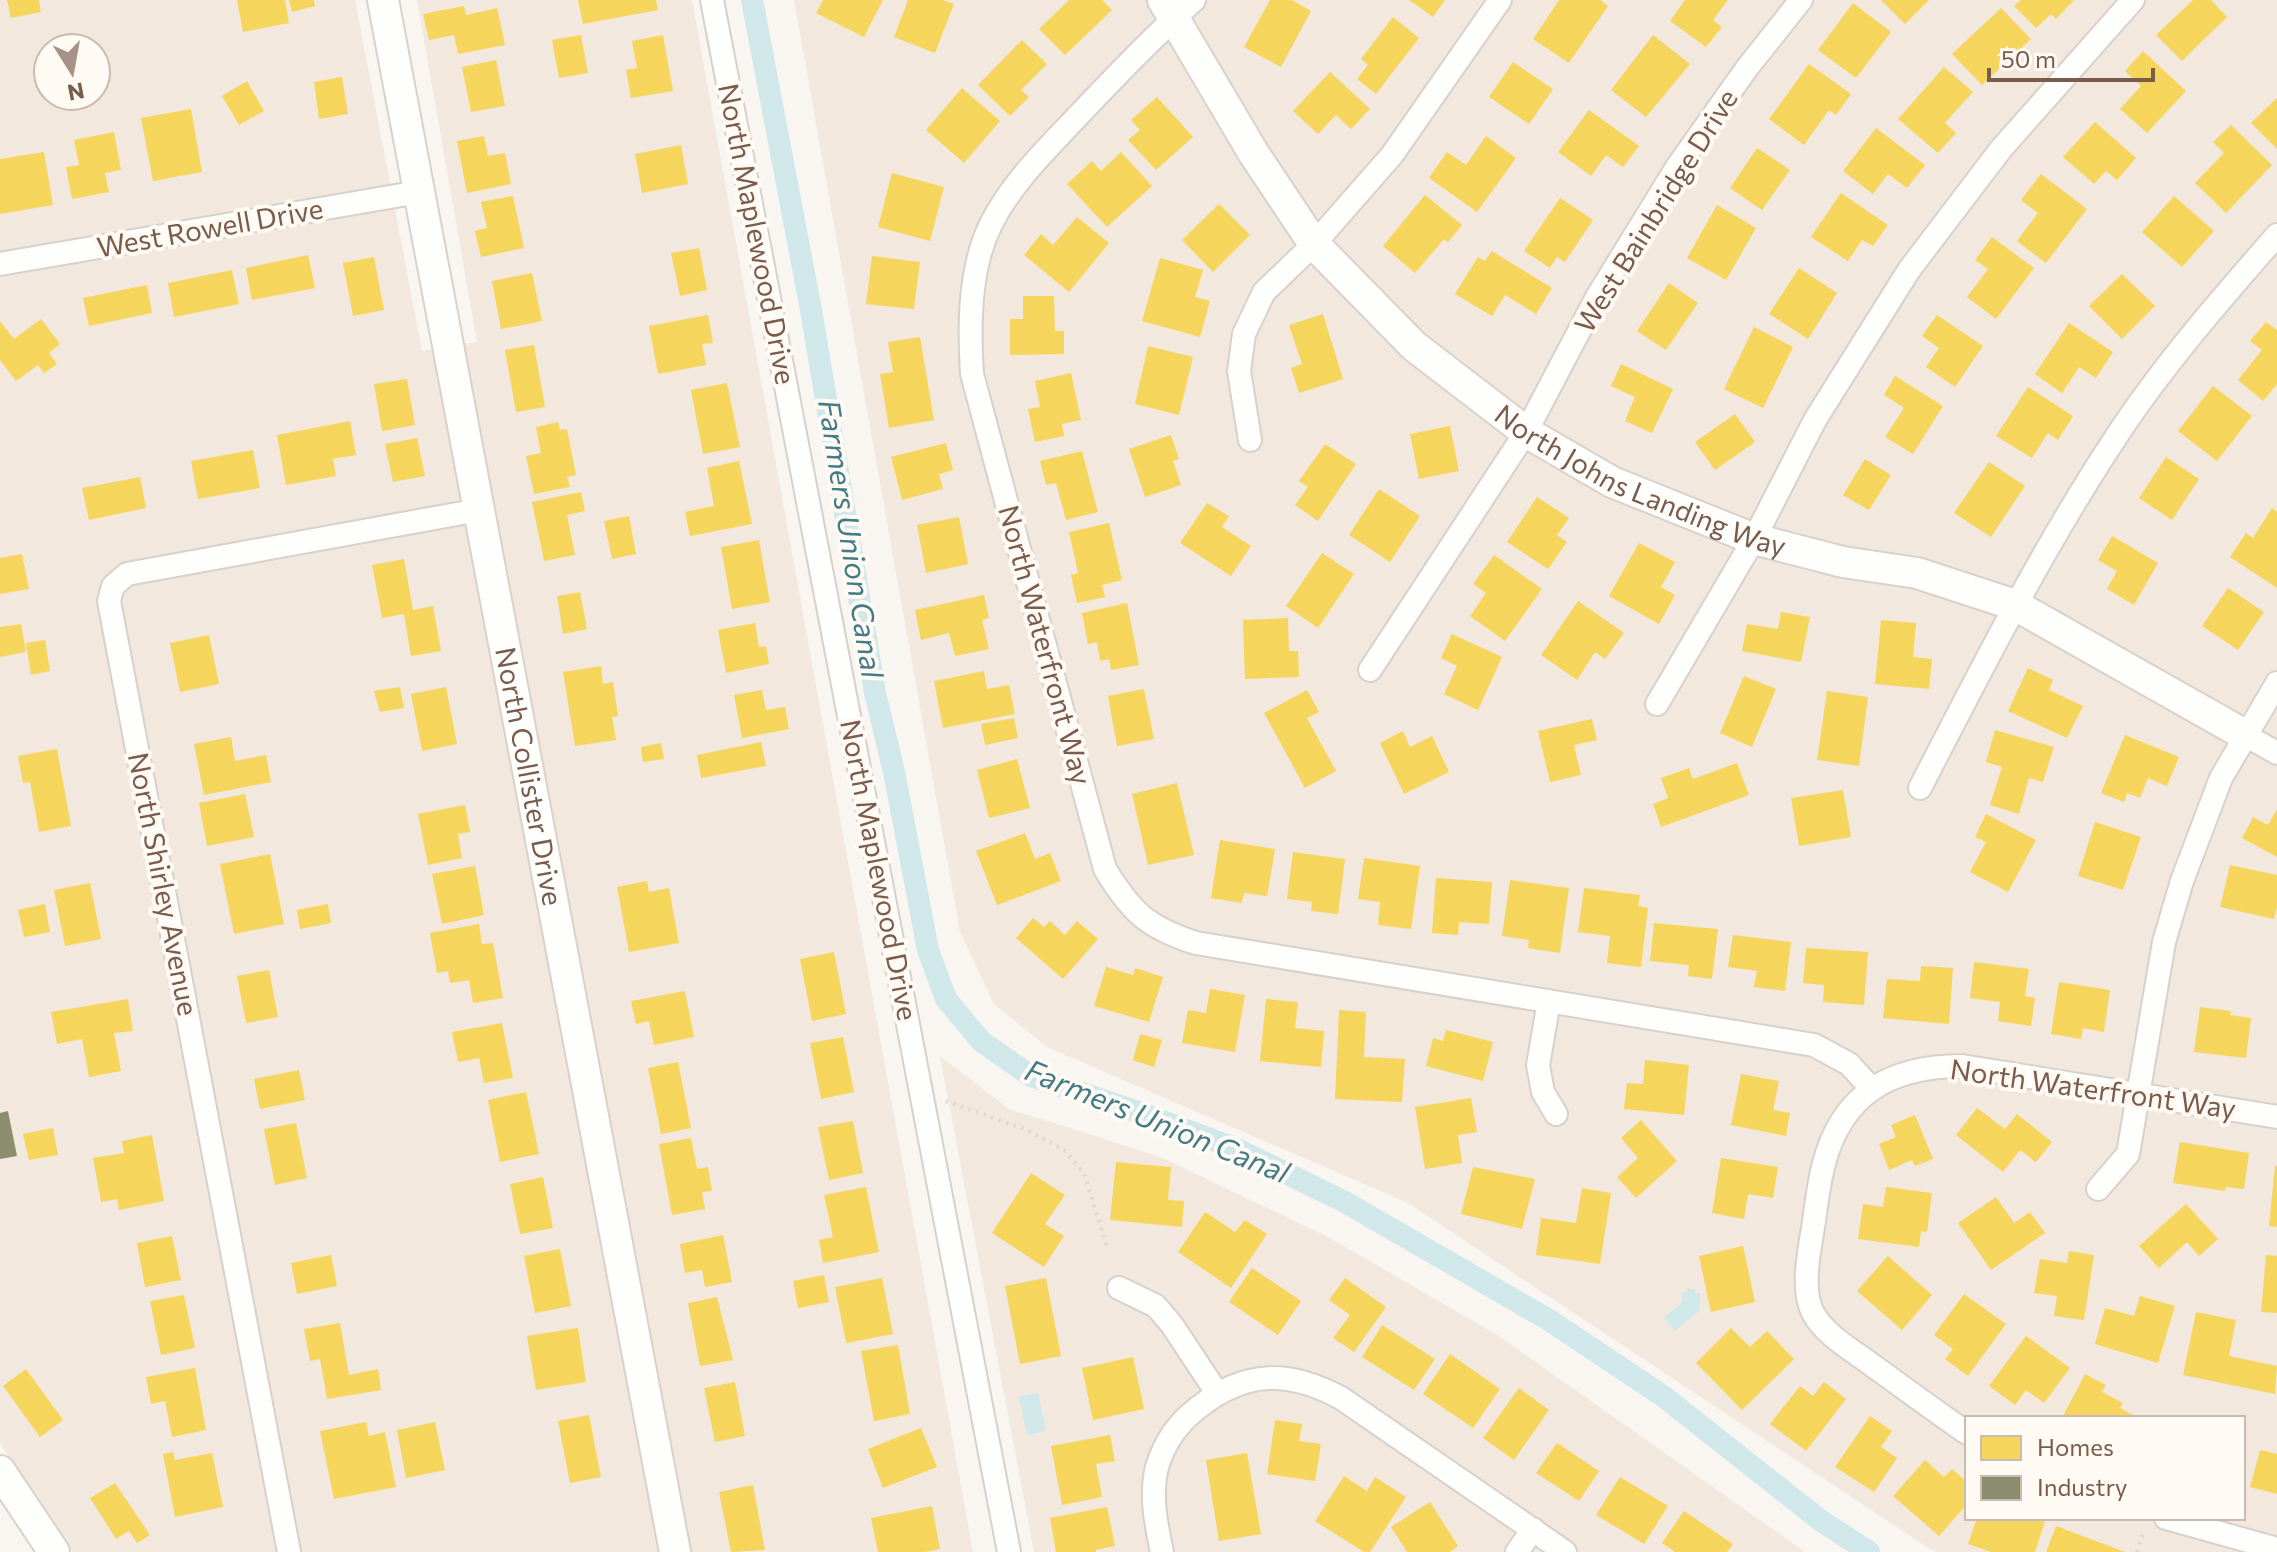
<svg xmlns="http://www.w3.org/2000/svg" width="2277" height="1552" font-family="Commissioner,sans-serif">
  <rect width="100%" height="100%" fill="#f9f5f0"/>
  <path fill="#f2e8de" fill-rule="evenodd" d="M0,0h355l67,351 55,-9 -60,-342h275l281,1552h-900l-73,-109zM48,48h48v48h-48z
    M794,0h1483v1552h-339l-8,-3 -522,-346 -361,-156 -53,-43 -34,-72zM1967,1418h276v100h-276z
    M940,1056l69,53 149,47 170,81 171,99 306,216h-771z"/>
  <path fill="#d0e8ea" d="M1687,1288l8,1v4h5l-1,18 -24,20 -11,-13 18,-16v-10h5z
    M1038,1393l8,38 -19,4 -8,-38z"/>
  <path fill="#f6d55c" d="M7,0h32l2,12 -30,6z
    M237,0h48l4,23 -46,9z
    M289,0h25l1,6 -23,6z
    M578,0h78l2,10 -75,14z
    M823,0h60l-19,37 -48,-24z
    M908,0h35l11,4 -19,49 -41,-16z
    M1069,0h33l10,10 -47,45 -26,-26z
    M1270,0h22l19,11 -30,56 -37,-20z
    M1409,0h36l-12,17z
    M1559,0h41l8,6 -39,57 -36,-24z
    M1685,0h43l-15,20 9,7 -16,20 -36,-26z
    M1881,0h48l-24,24z
    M2021,0h53l-18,19 -5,-5 -15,14 -22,-22z
    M2193,0h18l16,17 -45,44 -26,-26z
    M1853,3l38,29 -35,46 -38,-28z
    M464,6l2,9 31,-7 8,37 -47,9 -4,-19 -25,5 -6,-26z
    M2001,8l30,31 -49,46 -30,-31z
    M1393,17l26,21 -43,56 -19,-15 11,-14 -7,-6z
    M581,35l7,38 -29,5 -7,-38z
    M663,35l10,56 -42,7 -5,-28 11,-2 -5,-27z
    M1653,35l37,29 -44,53 -35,-27z
    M1022,40l25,24 -26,26 8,7 -19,19 -32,-31z
    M2143,51l43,40 -39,42 -27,-24 21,-23 -16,-15z
    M496,60l9,46 -34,6 -9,-45z
    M1513,62l40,27 -24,35 -40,-27z
    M1809,64l42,30 -15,21 -7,-5 -25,35 -35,-26z
    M1944,67l29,25 -28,31 11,10 -18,20 -40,-34z
    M1330,72l40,37 -19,20 -15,-14 -18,19 -25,-23z
    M342,77l6,37 -29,5 -5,-37z
    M247,81l17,30 -25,14 -17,-29z
    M962,88l38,33 -36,42 -38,-33z
    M1157,97l36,40 -37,33 -28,-30 12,-10 -9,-10z
    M2277,98v51l-26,-26z
    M191,109l11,63 -49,9 -12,-63z
    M1589,110l50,36 -16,21 -17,-12 -15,21 -33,-24z
    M2095,122l41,36 -19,22 -11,-9 -12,13 -31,-27z
    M2231,125l41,40 -46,48 -31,-30 29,-30 -11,-11z
    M1876,128l49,37 -18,23 -19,-14 -15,20 -30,-23z
    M114,132l7,38 -16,3 4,19 -37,7 -6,-32 13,-2 -5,-25z
    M484,136l4,20 17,-3 6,31 -44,9 -10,-52z
    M1486,136l30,22 -39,54 -48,-34 18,-26 19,13z
    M681,145l7,39 -46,9 -7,-39z
    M1757,148l33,22 -28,40 -32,-22z
    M44,152l9,53 -53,9v-55z
    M1121,152l31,34 -45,41 -40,-43 25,-23 9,10z
    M892,173l52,14 -14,54 -52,-14z
    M2041,174l46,35 -41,54 -29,-22 21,-28 -17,-13z
    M1841,193l47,32 -15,21 -11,-6 -14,21 -37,-24z
    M1425,195l37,30 -14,17 -4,-3 -29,34 -32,-27z
    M513,196l11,52 -43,9 -6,-26 12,-3 -6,-26z
    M2174,196l40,35 -32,36 -40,-35z
    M1560,198l33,22 -28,42 -8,-5 -7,11 -26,-17z
    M1219,204l31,31 -37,37 -31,-32z
    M1717,205l39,23 -30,52 -39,-22z
    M1077,217l32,26 -40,49 -45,-37 17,-21 12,11z
    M1992,237l42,31 -38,51 -29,-22 21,-28 -13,-9z
    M699,248l8,42 -27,6 -9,-43z
    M1492,251l60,37 -16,26 -31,-19 -13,21 -37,-22 23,-37 7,4z
    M308,255l7,33 -63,12 -6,-32z
    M872,256l48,6 -6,47 -48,-5z
    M374,257l10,53 -31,6 -10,-53z
    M1160,258l43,12 -8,27 15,4 -10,36 -58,-16z
    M1799,268l38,25 -29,46 -39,-25z
    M232,270l7,34 -65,13 -6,-34z
    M532,273l10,48 -41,8 -9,-48z
    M2122,274l33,32 -33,33 -33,-33z
    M1669,283l29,20 -32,47 -29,-19z
    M147,285l5,28 -63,13 -6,-28z
    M1023,296h31l1,35h9v23l-54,1v-36h13z
    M1323,314l20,65 -44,14 -8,-25 11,-4 -13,-39z
    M708,315l5,28 -11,1 4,21 -48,9 -9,-48z
    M1937,315l46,31 -28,41 -29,-20 13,-19 -17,-12z
    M41,319l19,25 -11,9 8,11 -13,9 -6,-8 -22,16 -16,-21v-39l14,18z
    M2266,322l11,8v54l-14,17 -25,-21 24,-30 -12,-9z
    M2069,323l44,29 -17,26 -17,-11 -17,26 -27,-19z
    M1754,327l39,20 -30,61 -39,-19z
    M920,337l14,83 -45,8 -9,-54 13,-2 -5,-30z
    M534,345l11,62 -29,5 -11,-62z
    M1148,346l45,11 -14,58 -44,-11z
    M1621,364l52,25 -21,44 -27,-12 10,-24 -24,-11z
    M1071,373l10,47 -19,4 2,12 -29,6 -7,-33 12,-2 -5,-26z
    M1895,376l48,30 -30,48 -28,-17 19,-29 -20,-13z
    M407,379l8,46 -33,6 -8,-47z
    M727,383l13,64 -37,7 -12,-64z
    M2213,386l39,30 -35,45 -39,-30z
    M2028,387l45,29 -15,24 -10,-7 -16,25 -36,-22z
    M1735,414l20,28 -40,28 -20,-28z
    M350,421l6,34 -23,4 3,17 -50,9 -9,-50z
    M558,422l2,8 7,-1 9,46 -9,2 3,10 -36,7 -8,-38 15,-3 -5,-26z
    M1450,426l9,45 -40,8 -9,-45z
    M1171,435l8,24 -6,2 8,24 -36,12 -16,-48z
    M417,438l8,38 -32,6 -8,-38z
    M946,443l7,27 -14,4 4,15 -41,11 -11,-43z
    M1325,444l31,20 -38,57 -23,-16 13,-18 -9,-6z
    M253,450l7,38 -62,11 -7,-38z
    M1082,451l16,61 -32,8 -10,-37 -10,2 -6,-24z
    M2166,457l33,22 -27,41 -33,-22z
    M1865,459l26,16 -22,35 -26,-15z
    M739,461l13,63 -62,12 -5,-24 29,-6 -7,-38z
    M1989,462l36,24 -34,51 -37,-24z
    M140,477l6,31 -57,12 -7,-32z
    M1379,489l41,27 -30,46 -41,-27z
    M581,492l4,19 -18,4 8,40 -31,6 -12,-59z
    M1537,497l32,21 -12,17 10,7 -19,27 -41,-27z
    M1207,503l22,13 -7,11 29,19 -20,30 -51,-33z
    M2272,508l5,4v76l-47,-31 16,-24 7,5z
    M629,516l7,38 -24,5 -8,-38z
    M959,517l9,47 -42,9 -9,-48z
    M1109,523l13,57 -20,5 3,12 -28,6 -6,-28 7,-2 -9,-41z
    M2112,536l46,27 -24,42 -27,-16 10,-18 -19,-11z
    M759,540l11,62 -38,7 -11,-62z
    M1639,543l36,19 -14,25 14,8 -16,29 -50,-28z
    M1322,553l32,21 -36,54 -32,-22z
    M22,554l7,35 -29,5v-36z
    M1494,555l48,34 -37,52 -35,-25 16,-23 -13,-9z
    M404,559l9,51 20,-4 8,45 -30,5 -7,-42 -22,4 -10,-53z
    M2228,588l36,24 -26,38 -36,-24z
    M580,592l7,37 -24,5 -6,-38z
    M984,595l5,23 -7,2 7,29 -34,7 -6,-23 -28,7 -6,-30z
    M1578,601l46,32 -19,26 -10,-7 -18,28 -36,-25z
    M1127,603l12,62 -28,5 -2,-11 -9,2 -3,-19 -9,2 -6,-31z
    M1781,612l29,5 -9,45 -59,-11 5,-27 31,5z
    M1288,618l1,33h9l1,26 -54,2 -2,-59z
    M1881,620l35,3 -3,34 19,2 -3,30 -54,-5z
    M755,623l4,24 7,-1 3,18 -43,9 -8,-43z
    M21,624l5,28 -26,5v-30z
    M1452,634l50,23 -24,53 -34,-16 13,-28 -16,-8z
    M209,635l10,49 -39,8 -10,-49z
    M45,640l5,31 -19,4 -5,-32z
    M601,666l2,18 10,-2 5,34 -6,1 4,23 -41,6 -12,-74z
    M2028,668l25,12 -4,10 34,16 -16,32 -59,-27z
    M984,671l3,18 22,-4 6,29 -72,14 -9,-47z
    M1744,676l32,13 -24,58 -32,-14z
    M400,687l4,21 -24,4 -6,-21z
    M446,687l11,57 -35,7 -11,-57z
    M1144,689l10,50 -37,7 -9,-50z
    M762,690l4,20 19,-3 4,22 -47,9 -8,-43z
    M1307,690l12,22 -12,6 29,53 -31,17 -41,-75z
    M1827,691l41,6 -9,69 -42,-6z
    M1014,718l4,20 -33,7 -4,-21z
    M1592,719l5,21 -23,5 7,30 -31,7 -12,-51z
    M1995,730l59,17 -11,35 -14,-4 -10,36 -29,-9 12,-38 -16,-5z
    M1403,731l7,16 22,-11 17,36 -45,22 -24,-51z
    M2125,735l54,22 -12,29 -19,-8 -8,20 -13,-5 -3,9 -23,-9z
    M231,737l4,24 31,-6 5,27 -67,13 -10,-51z
    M761,742l5,24 -65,12 -4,-23z
    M661,743l3,16 -21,3 -2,-15z
    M57,749l14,77 -32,6 -9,-50 -7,1 -5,-27z
    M1017,759l13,49 -41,10 -12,-48z
    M1737,763l12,32 -88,32 -8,-23 15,-6 -7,-20 28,-10 4,11z
    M1177,783l17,72 -46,10 -16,-71z
    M1843,790l8,47 -52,9 -8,-48z
    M245,794l9,43 -47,9 -8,-43z
    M465,805l5,27 -12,2 4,24 -34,7 -10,-51z
    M2277,809v48l-35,-19 11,-21 15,8z
    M1986,814l50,26 -28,52 -38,-20 16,-30 -11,-5z
    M2095,822l46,15 -18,53 -45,-14z
    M1025,833l10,26 15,-6 11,28 -64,24 -21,-54z
    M1220,840l55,9 -8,47 -23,-3 -2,10 -31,-5z
    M1293,852l52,7 -7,55 -27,-3 1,-9 -25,-3z
    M270,854l14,70 -50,10 -14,-70z
    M1364,858l56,8 -9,63 -33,-4 2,-23 -22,-3z
    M2230,865l47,10v32l-3,12 -54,-12z
    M475,866l9,49 -42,9 -10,-50z
    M1436,878l56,4 -3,42 -30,-2 -1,13 -26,-2z
    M1510,880l59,8 -9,65 -32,-5 1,-8 -27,-4z
    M647,881l2,11 20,-4 10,55 -50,9 -12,-65z
    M90,883l11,56 -36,7 -11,-56z
    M1584,888l56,7 -2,11 10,2 -7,59 -34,-4 3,-27 -32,-4z
    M45,904l5,28 -26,5 -6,-27z
    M328,904l3,19 -31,6 -3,-19z
    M1033,918l11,9 6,-6 15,14 12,-14 21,18 -35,40 -47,-41z
    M1654,923l64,6 -6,50 -24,-3 1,-11 -39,-4z
    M479,924l3,20 11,-1 10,55 -30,5 -4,-23 -19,3 -2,-12 -11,2 -7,-40z
    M1733,935l58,7 -6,49 -31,-4 3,-16 -29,-4z
    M1806,948l62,4 -4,53 -41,-3 1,-17 -21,-2z
    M834,952l12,62 -34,7 -12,-62z
    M1974,962l55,7 -4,27 10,2 -4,28 -33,-5 2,-19 -30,-4z
    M1921,966l32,2 -4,56 -66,-6 4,-39 33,2z
    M1106,967l27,8 2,-7 28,9 -14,45 -55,-16z
    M269,970l9,47 -32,6 -9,-47z
    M2059,982l51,8 -6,42 -21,-4 -2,11 -30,-5z
    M1210,989l35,6 -10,57 -53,-9 6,-33 18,3z
    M685,991l9,46 -40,8 -5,-24 -13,3 -5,-23z
    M128,999l5,32 -19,2 7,38 -32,6 -7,-38 -25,5 -6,-32z
    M1266,999l32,3 -3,26 29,3 -3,36 -61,-6z
    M2200,1007l31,4 -1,4 21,3 -5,40 -52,-6z
    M1339,1010l27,2 -2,45 41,2 -3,43 -67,-3z
    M502,1023l11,55 -29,5 -5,-25 -21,4 -6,-30z
    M1446,1030l47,12 -10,39 -57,-15 7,-28 10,3z
    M1140,1034l22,6 -8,27 -21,-7z
    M843,1037l11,55 -33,7 -11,-56z
    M1645,1060l44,5 -5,50 -60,-6 3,-26 16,1z
    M678,1062l13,66 -30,6 -13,-66z
    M299,1070l6,30 -45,9 -6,-30z
    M1741,1074l38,7 -6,29 17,3 -4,23 -55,-11z
    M526,1092l13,62 -39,8 -12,-62z
    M1471,1098l6,34 -19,3 4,28 -37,6 -10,-62z
    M1977,1108l28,21 12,-15 35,28 -16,20 -16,-12 -17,22 -47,-37z
    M1915,1115l18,44 -18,7 -3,-6 -23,10 -10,-26 17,-7 -5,-12z
    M1641,1120l36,41 -41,37 -19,-21 21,-19 -17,-20z
    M853,1121l10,52 -34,7 -11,-53z
    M296,1123l11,55 -32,7 -11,-56z
    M53,1128l5,27 -29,5 -6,-26z
    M152,1135l12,66 -45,9 -2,-11 -16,3 -8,-44 31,-5 -2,-12z
    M691,1138l6,31 11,-2 4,24 -10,1 3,17 -33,6 -13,-71z
    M2180,1142l69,11 -5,36 -18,-2 -1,4 -52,-8z
    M1721,1158l57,9 -5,31 -25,-4 -4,25 -32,-6z
    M1116,1162l55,5 -3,33 16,1 -2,26 -72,-7z
    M2275,1166h2v61l-8,-1z
    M1473,1167l62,12 -13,50 -61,-15z
    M1031,1173l34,22 -20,29 19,12 -20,31 -52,-34z
    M543,1177l10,51 -33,6 -10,-50z
    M866,1187l13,65 -56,11 -4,-23 14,-3 -9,-42z
    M1886,1187l46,6 -5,39 -6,-1 -2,16 -61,-8 5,-35 20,3z
    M1582,1188l29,5 -11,71 -64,-9 5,-37 35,5z
    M1996,1197l18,26 16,-11 15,21 -54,37 -33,-47z
    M2186,1204l32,35 -19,17 -12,-14 -28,26 -20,-22z
    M1205,1212l30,20 10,-12 22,14 -36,54 -53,-36z
    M723,1235l9,47 -27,5 -3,-17 -17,3 -5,-29z
    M172,1236l9,44 -36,7 -8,-44z
    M1743,1246l12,56 -44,10 -12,-56z
    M560,1249l11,57 -36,7 -11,-57z
    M2069,1251l25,4 -10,65 -30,-4 3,-20 -23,-3 6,-34 27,4z
    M331,1255l6,31 -40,8 -6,-31z
    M2266,1255l11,1v57l-16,-1z
    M1888,1256l44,39 -30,35 -45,-39z
    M1252,1268l49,33 -23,34 -49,-33z
    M824,1275l5,27 -31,6 -5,-27z
    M882,1278l11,56 -47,9 -11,-56z
    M1046,1278l15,78 -41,8 -15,-78z
    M1345,1278l41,29 -32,45 -21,-14 17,-23 -21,-15z
    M1964,1294l42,30 -38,52 -23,-17 8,-10 -19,-14z
    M184,1295l11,53 -34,7 -11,-54z
    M2140,1296l35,10 -17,57 -63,-19 10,-36 29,8z
    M717,1297l16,63 -33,6 -12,-63z
    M2196,1312l40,8 -7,36 48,10 -2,28 -92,-19z
    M340,1323l9,52 29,-6 3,21 -54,9 -7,-40 -10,2 -6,-32z
    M1382,1325l53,34 -21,31 -52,-33z
    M578,1328l8,54 -50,8 -9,-54z
    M1731,1328l19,19 17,-16 27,28 -52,51 -46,-47z
    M2026,1336l44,32 -26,35 -18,-13 -11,15 -26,-19z
    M898,1345l12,69 -36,7 -13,-70z
    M1450,1354l50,35 -27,39 -50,-34z
    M1133,1357l11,52 -51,11 -11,-52z
    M195,1368l11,62 -34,7 -7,-36 -14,3 -5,-27z
    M26,1369l37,51 -23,17 -37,-51z
    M2085,1374l21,11 -4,7 21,11 -3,5 19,10h-77z
    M735,1382l10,54 -30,6 -11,-54z
    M1824,1382l22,17 -40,52 -36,-27 30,-38 13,10z
    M1519,1388l30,22 -35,50 -31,-22z
    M589,1415l12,62 -31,6 -12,-62z
    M1870,1416l22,15 -11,16 16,11 -23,34 -39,-25z
    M1275,1420l27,4 -3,17 22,3 -6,37 -48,-7z
    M366,1422l3,14 16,-4 11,55 -62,12 -14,-68z
    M435,1422l10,48 -39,8 -9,-48z
    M921,1428l16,39 -54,21 -15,-39z
    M1110,1435l5,26 -19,3 6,33 -40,8 -11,-59z
    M1557,1443l42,28 -20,30 -43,-28z
    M2260,1450l17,4v40l-27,-7z
    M173,1452l2,8 37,-7 11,54 -48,10 -12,-63z
    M1247,1453l14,81 -42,7 -13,-81z
    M1925,1460l19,17 8,-8 15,13v22l-28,32 -46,-40z
    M1344,1476l23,15 8,-14 31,20 -36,55h-6l-49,-31z
    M1620,1477l48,29 -24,38 -48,-29z
    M115,1483l35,52 -13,8 -8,-12 -13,8 -26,-41z
    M753,1485l12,65 -34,2 -12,-60z
    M1430,1502l28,44 -8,6h-43l-16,-25z
    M932,1506l8,43 -15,3h-47l-7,-34z
    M1107,1507l8,39 -19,4v2h-40l-6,-34z
    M1684,1511l49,33 -6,8h-52l-13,-9z
    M1977,1518h69l-11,34h-44l-23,-8z
    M2056,1526l69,26h-79z"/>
  <path fill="#8c8c6e" d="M8,1111l9,45 -17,3v-46z"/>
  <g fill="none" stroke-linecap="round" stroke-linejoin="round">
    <path stroke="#d0e8ea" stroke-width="22" d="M752,0l59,310 64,383 19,79 34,178 18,49 36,43 49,34 110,37 96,36 108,53 204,118 114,76 157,124 49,32"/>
    <defs>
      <path id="street" d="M712,0l297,1552
        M1194,0c-42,38 -81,79 -120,120 -31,33 -63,64 -83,104 -22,44 -22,102 -19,150l133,495c26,43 43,59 91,74l618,102 35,19 23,25
        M0,264l419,-72
        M1250,440l-11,-69 5,-37 20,-42 50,-48 78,-89 108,-155
        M1370,670l156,-238 71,-135 80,-130 70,-99 54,-68
        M1657,704l97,-165 61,-119 94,-150 92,-121 132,-149
        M2245,735l32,18
        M1920,788c62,-120 123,-241 198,-354 47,-71 103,-135 159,-199
        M1549,1001l-11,64 5,27 13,22
        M2098,1189l30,-35 36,-212 18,-61 39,-103 56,-95
        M1119,1288l37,18 16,19 45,68
        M1967,1433c-32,-22 -63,-45 -95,-68 -20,-15 -47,-30 -59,-52 -12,-23 -4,-61 0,-85 3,-20 5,-41 10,-61 18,-73 67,-101 139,-101l315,51
        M2166,1518l111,31
        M289,1552l-180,-951 4,-15 14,-12 352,-64
        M1162,1552c-6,-28 -12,-57 -5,-85 8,-26 21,-44 42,-60 47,-37 90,-37 142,-9l224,154
        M1517,1552l16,-23"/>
      <g id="secondary">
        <path id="s1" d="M383,0l292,1552"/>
        <path id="s2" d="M1163,0l91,154 60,90 100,102 112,86 86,50 142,57 89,23 74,11 98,32 230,130"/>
        <path d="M0,1471l54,81"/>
      </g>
    </defs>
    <use href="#street" stroke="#d7d1cb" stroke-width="26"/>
    <use href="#secondary" stroke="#d9d2cb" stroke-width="34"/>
    <path stroke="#dcd5d0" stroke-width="4" stroke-dasharray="2 6" stroke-linecap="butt" d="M946,1101l81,29 37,20 20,23 23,74
      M2137,1552l7,-23"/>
    <use href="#street" stroke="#fefefd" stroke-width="22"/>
    <use href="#secondary" stroke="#fefefd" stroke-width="30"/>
  </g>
  <g text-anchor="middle" stroke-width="8" stroke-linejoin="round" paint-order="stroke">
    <g font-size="28" fill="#7a5c4d" stroke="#fffaf3">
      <text transform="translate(1656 211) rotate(-58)" y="10">West Bainbridge Drive</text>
      <text transform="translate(210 228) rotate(-10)" y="10">West Rowell Drive</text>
      <text transform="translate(757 234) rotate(79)" y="10">North Maplewood Drive</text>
      <text dy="10" stroke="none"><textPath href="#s2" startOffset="696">North Johns Landing Way</textPath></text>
      <text transform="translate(1045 645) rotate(75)" y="10">North Waterfront Way</text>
      <text dy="10" stroke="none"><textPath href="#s1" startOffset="790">North Collister Drive</textPath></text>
      <text transform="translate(879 870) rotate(79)" y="10">North Maplewood Drive</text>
      <text transform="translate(163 884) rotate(79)" y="10">North Shirley Avenue</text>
      <text transform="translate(2093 1089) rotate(8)" y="10">North Waterfront Way</text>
    </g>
    <g font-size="30" font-style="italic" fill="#437c86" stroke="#fffaf3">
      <text transform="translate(850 539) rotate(81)" y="10">Farmers Union Canal</text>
      <text transform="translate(1157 1122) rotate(22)" y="10">Farmers Union Canal</text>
    </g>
  </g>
  <rect x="1965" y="1416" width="280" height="104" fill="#fffaf3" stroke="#cabbb1" stroke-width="2"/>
  <rect x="1981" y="1436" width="40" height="24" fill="#f6d55c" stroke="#cabbb1" stroke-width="2"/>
  <text x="2037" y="1456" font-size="24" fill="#7a5c4d">Homes</text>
  <rect x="1981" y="1476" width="40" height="24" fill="#8c8c6e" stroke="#cabbb1" stroke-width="2"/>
  <text x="2037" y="1496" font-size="24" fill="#7a5c4d">Industry</text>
  <g transform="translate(72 72) rotate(169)"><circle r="38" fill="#fffaf3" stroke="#cabbb1" stroke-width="2"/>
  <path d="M0-6L14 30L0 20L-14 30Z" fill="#a69286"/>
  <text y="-12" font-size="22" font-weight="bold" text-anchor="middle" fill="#7a5c4d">N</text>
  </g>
  <path d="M1989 68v12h164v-12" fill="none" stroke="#7a5c4d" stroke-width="4"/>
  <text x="2001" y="68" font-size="24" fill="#7a5c4d" stroke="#fffaf3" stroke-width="6" paint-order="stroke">50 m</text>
</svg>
